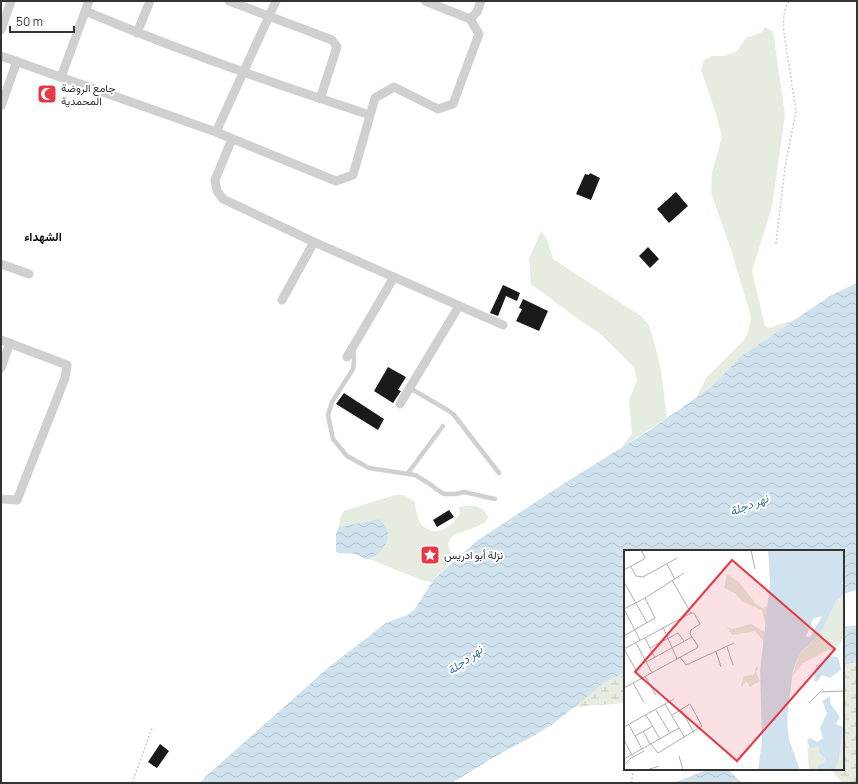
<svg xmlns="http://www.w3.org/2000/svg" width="858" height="784" font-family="Manrope,Vazirmatn,sans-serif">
  <defs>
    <pattern id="wetland-marsh" width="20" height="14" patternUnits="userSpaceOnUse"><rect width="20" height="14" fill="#e6ecdf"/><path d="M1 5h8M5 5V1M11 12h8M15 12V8" fill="none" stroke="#c6cbc0"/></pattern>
    <pattern id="water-waves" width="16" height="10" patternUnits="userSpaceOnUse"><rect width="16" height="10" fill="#cfe2ee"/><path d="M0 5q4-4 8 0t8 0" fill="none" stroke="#b2c2cd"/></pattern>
  </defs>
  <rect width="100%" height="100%" fill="#fff"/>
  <path fill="#e6ecdf" d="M765,27l8,4 12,84 -13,92 -20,64 13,55 5,2 10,-4 13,-3 -52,35 -31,32 -14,10 10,-20 38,-38 4,-7 3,-16 -19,-64 -21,-61 1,-20 10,-35 -6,-23 -15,-44 3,-10 8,-4h12l13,-5 9,-13 16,-6z
    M541,231l6,8 6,20 88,57 8,9 6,21 6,24 6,48 -46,30 11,-14 -3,-34 8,-20 -3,-13 -36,-35 -13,-8 -54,-40 -2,-25z
    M395,495h8l12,7c1,8 2,19 8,24 14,12 30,0 37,-13l-1,-6c12,-2 24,-3 29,10 -1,2 -3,6 -6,7 -13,8 -44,8 -30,31 -4,17 -13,15 -20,27l-8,-1 -55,-22 5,-2 5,-38 -40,8 1,-9 4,-7z"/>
  <path fill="url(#wetland-marsh)" d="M843,663h14v120h-15l-11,-14h12z
    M625,672v31l-52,4 31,-24z"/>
  <path fill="url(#water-waves)" d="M857,283v307l-14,4v-43h-218v121l-21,11 -51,41 -23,14 -36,19 -42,26h-252l5,-6 124,-110 57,-44 21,-8 7,-5 20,-31 44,-39 85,-56 87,-54 60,-42 31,-32 89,-60z
    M379,519c4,4 9,10 9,16 0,9 -10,22 -19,24 -5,2 -7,-3 -11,-4 -7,-3 -15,0 -22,-3v-18l3,-7z
    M857,625v38h-14v-36z
    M709,769h19l14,14h-69z"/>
  <path fill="#1a1a1a" d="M590,173l10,5 -9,22 -15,-6 9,-20 4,1z
    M676,192l12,14 -19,17 -12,-14z
    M648,247l11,12 -9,9 -11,-12z
    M503,285l17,8 -3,8 -11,-5 -8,20 -8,-3z
    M523,299l25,12 -9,20 -23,-10 6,-12 -3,-1z
    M388,367l18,10 -8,13 3,1 -8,12 -19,-12z
    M344,393l40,26 -6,11 -42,-26z
    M449,510l5,7 -17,10 -4,-7z
    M160,744l9,7 -12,17 -9,-6z"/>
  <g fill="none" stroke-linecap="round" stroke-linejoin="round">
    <path stroke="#cdcdcd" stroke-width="1.5" stroke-dasharray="2 2" stroke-linecap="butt" d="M776,244l9,-77 11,-56 -12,-78c-1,-12 -1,-22 5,-32
      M132,783l20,-55
      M631,783l3,-14"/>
    <path stroke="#d0d0d0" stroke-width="4.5" d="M353,349l1,12 -1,8 -21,33 -4,13 5,24 14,17 22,12 46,7 15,9 6,5 8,5h12l8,-2 31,7
      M410,388l39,23 5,4 45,58
      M408,473l35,-47"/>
    <path stroke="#d0d0d0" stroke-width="9" d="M229,1l103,39 5,7 -17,52
      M425,1l45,18 7,-7 4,-11
      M85,11c93,39 189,73 285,104
      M1,30l10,-29
      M137,33l13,-32
      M1,56l215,76 120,49 17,-6 22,-77 19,-11 44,22 15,-5 26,-70 -9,-15
      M61,77l28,-76
      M1,106l16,-45
      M216,132l60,-131
      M232,139l-17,41 2,11 6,8 91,43 189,83
      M1,264l28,10
      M282,300l32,-58
      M1,340l66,25 -2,13 -48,122 -16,-1
      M347,357l47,-80
      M1,368l9,-25
      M400,404l59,-98"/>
  </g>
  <defs>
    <symbol id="mosque-square" viewBox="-11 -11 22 22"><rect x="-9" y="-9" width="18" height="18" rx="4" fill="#e63946" stroke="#fff"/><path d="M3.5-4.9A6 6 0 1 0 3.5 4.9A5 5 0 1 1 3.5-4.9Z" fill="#fff"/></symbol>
    <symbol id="sight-square" viewBox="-11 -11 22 22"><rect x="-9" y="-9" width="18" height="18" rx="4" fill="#e63946" stroke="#fff"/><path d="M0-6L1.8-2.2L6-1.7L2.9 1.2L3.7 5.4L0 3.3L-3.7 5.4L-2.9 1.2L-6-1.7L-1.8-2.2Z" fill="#fff"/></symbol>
  </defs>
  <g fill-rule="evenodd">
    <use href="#mosque-square" x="36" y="83" width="22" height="22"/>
    <use href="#sight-square" x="419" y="544" width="22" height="22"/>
  </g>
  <g text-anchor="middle" stroke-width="4" stroke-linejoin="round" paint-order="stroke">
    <g font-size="11" fill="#333" stroke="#fff" text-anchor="start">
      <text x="61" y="92">جامع الروضة<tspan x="61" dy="13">المحمدية</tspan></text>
      <text x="444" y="559">نزلة أبو ادريس</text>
    </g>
    <g font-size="12" font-weight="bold" fill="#000" stroke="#fff">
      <text x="43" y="241">الشهداء</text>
    </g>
    <g font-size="12" font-style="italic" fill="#3f7597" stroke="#fff">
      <text transform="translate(749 505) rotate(-21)" y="4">نهر دجلة</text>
      <text transform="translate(465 660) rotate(-37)" y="4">نهر دجلة</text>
    </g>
  </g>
  <g transform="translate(624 550)">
    <rect width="220" height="220" fill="#fff"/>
    <path d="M103,24l12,8 17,22 8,5 3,-4 -1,21 -4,-16 -21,-9 -6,-8 -11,-5zM127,74l14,8 -1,10 -9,-11 -23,4 -5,-8 5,2zM132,117h2l-2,6 4,8 -10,6 -4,-6 -4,6 -1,-2 3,-9 10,-1z" fill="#e6ecdf"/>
    <path d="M220,44v41l-3,7 -8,9 -5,-1 -25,13 -11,14 7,-22 21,-21 16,-33zM219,177l1,43h-9l4,-11zM183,192l1,5 4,2 6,-4 2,9 5,4v4l-7,3 -1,5h-8z" fill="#e6ecdf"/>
    <path d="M144,0h76v31l-3,3h3v10l-8,7 -16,33 -20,19 -7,17 -6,49 2,21 11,30h-42l4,-29 -2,-70 10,-88zM198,66l-12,21h-4l7,-18zM205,106l9,1 3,13 -11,8 -8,-3 -5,7 -3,-1 2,-16 9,-2 -1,-4zM206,146v7l10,14 -4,7 7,3 -4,32 -4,11h-18l1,-5 7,-3v-4l-5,-4 -2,-8 -8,3 -3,-9 3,-2 7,4 6,-4 -3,-10 7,-15 -5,-12z" fill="#cfe2ee" fill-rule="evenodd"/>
    <path fill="none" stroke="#adadad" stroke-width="1" d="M127,0l4,19M43,14l8,15M7,17l5,9 7,1 34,-19M0,20l20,-11 1,-2 -4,-7M0,32l23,41M21,48l39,-25M0,59l21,-11 10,20 -31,18M0,59l16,31M39,77l14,32M21,88l10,20M12,93l16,30M103,97l6,18M26,98l28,-15 6,8M0,99l67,-36 -19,-33M0,99l17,30M92,102l5,15M56,107l6,8 48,-22M22,112l46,-25M21,126l11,19M9,133l11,19M0,138l73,-40 1,-2 -8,-12 1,-4 9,-6 -6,-11h-3M185,153l11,-11 24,-1M41,154l20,34M57,159l13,24M32,160l14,23M22,165l14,24M5,175l13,24M0,177l50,-28M19,181l7,13M11,186l18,-10M0,190l8,15M27,194l7,9 44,-27 -12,-22 -18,11M55,206l4,14M0,209l55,-31M0,215l7,-7 13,-7M23,220l12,-4"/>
    <path fill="#e63946" fill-opacity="0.15" stroke="#e63946" stroke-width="2" d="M108,10l103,89 -98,112 -102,-89z"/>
    <rect width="220" height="220" fill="none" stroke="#333" stroke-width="2"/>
  </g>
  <rect width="858" height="784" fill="none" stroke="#333333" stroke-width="4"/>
  <path d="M10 26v6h64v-6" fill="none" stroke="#333333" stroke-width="2"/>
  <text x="16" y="26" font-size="12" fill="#333333" stroke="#ffffff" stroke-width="3" paint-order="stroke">50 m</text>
</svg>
